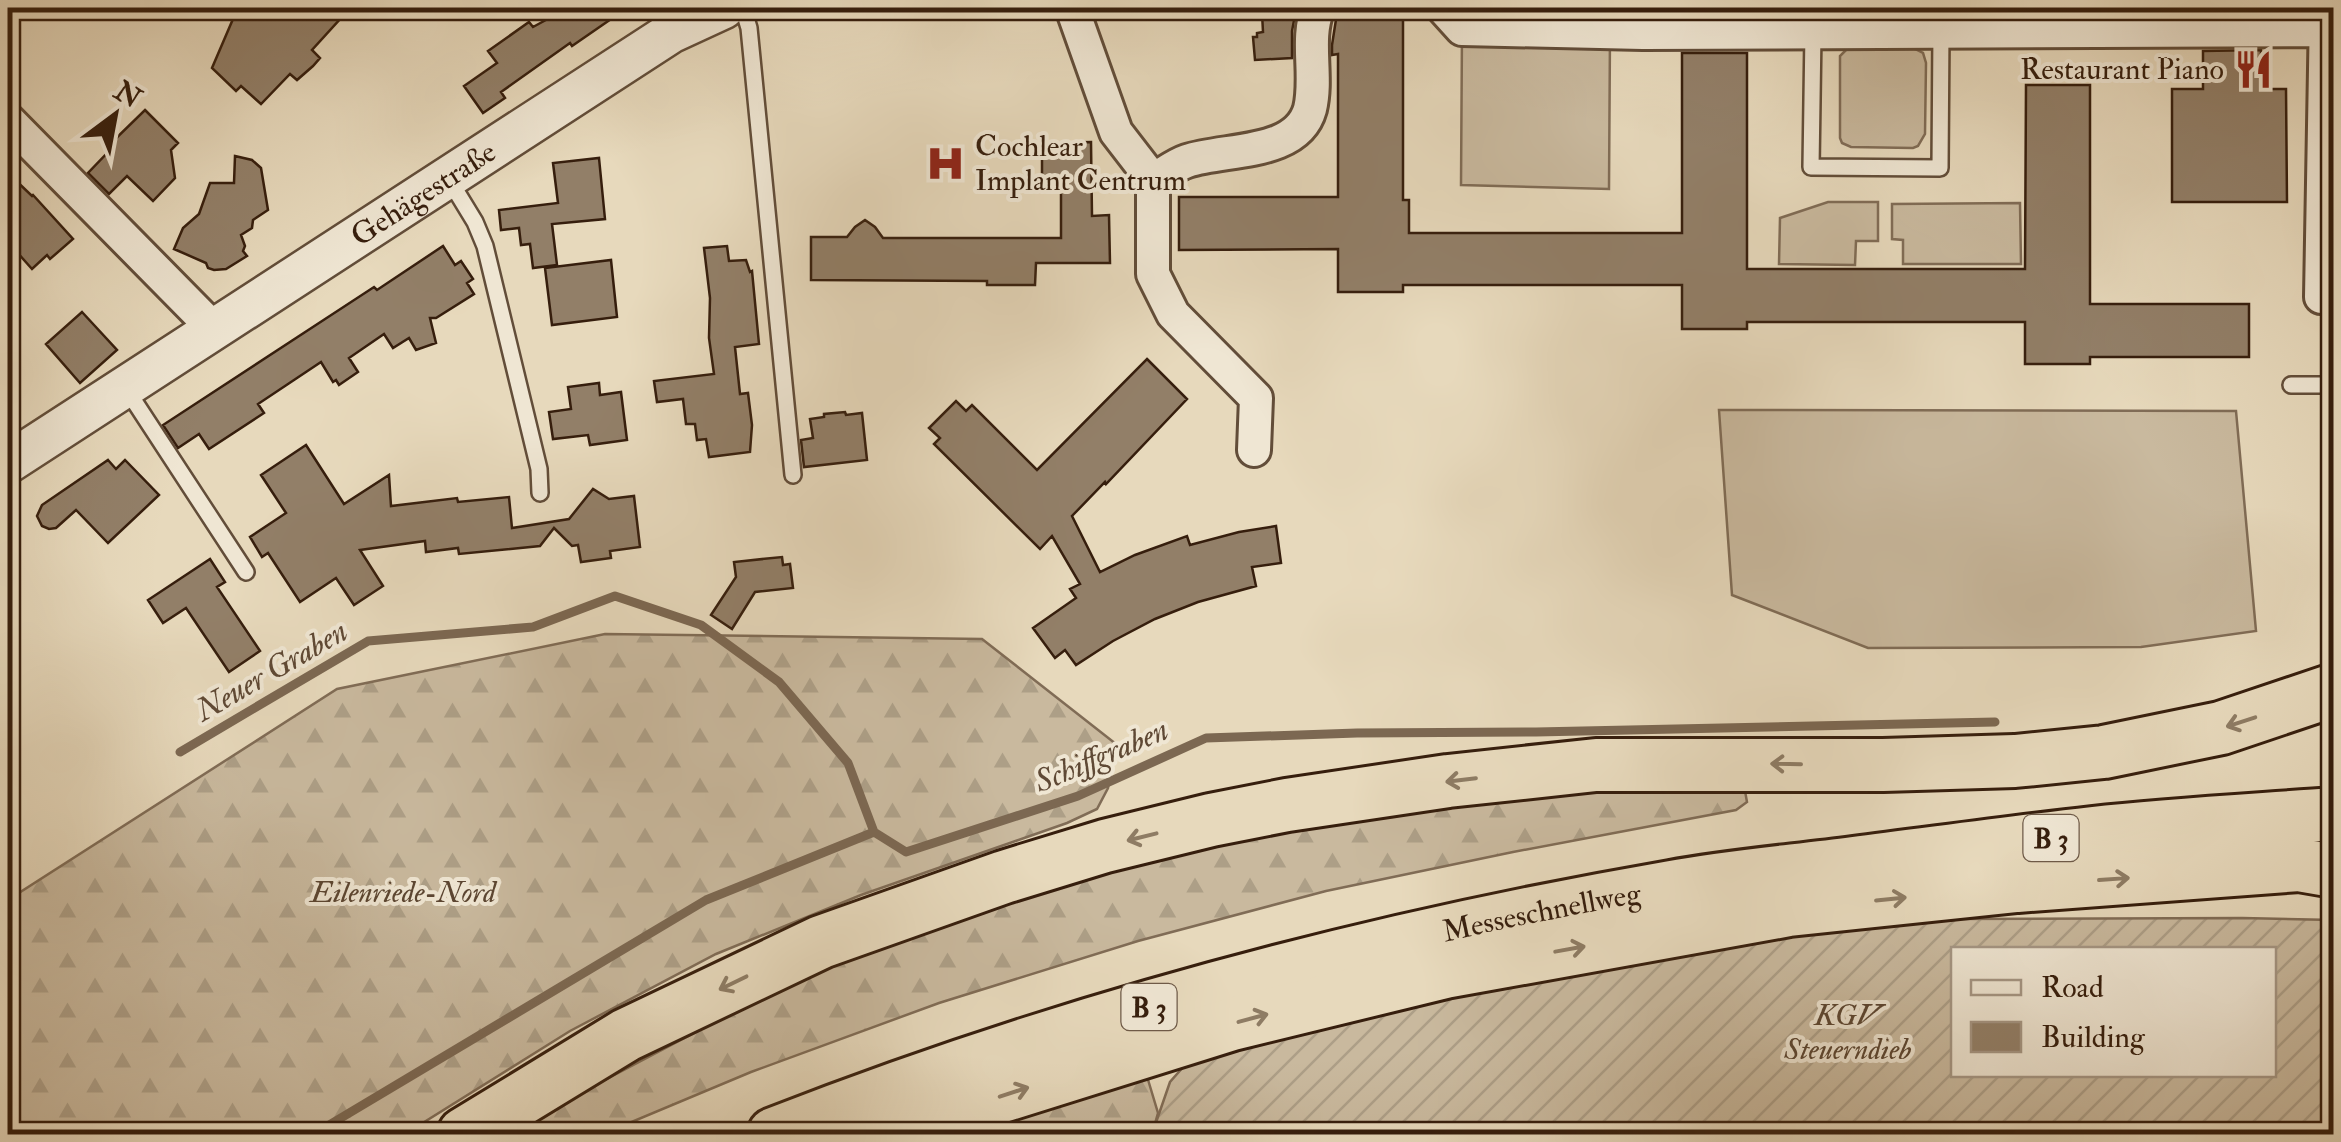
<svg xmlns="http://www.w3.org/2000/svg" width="2341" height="1142" font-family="'IM FELL Double Pica',serif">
  <defs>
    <pattern id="forest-firs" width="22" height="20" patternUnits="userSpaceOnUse" patternTransform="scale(2.5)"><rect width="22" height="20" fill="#c9b99e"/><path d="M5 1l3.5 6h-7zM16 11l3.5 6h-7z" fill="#ad9f87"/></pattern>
    <pattern id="garden-furrows" width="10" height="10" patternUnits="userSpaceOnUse" patternTransform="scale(2.5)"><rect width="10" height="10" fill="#c9b99e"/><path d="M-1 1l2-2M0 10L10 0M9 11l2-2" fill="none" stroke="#ad9f87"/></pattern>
  </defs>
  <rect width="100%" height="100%" fill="#e7d9bc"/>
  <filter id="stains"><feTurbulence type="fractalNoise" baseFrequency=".002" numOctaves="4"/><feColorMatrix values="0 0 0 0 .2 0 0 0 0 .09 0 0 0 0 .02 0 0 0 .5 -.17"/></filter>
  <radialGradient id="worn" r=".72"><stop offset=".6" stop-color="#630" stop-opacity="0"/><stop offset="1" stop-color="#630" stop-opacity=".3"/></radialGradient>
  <path fill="#c9b99e" stroke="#806c56" stroke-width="2.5" d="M1462,29l148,4 -1,156 -148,-4z
    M1854,47l59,1 10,5 3,10 -1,71 -7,12 -5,2 -62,-1 -9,-4 -2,-5v-82l8,-8z
    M1828,202h50v39h-22l-1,24 -76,-1 1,-46z
    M2020,203l1,61h-118v-24l-11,-1v-35z
    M1719,410l517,1 20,220 -115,16 -273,1 -136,-53z"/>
  <path fill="url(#forest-firs)" stroke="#806c56" stroke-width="2.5" d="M605,634l377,5 134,105 -8,44 -11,21 -30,14 -206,72 -145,59 -146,77 -165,103h-397v-234l329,-211z
    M1740,788l5,3 2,11 -11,8 -223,42 -187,39 -188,50 -199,62 -188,69 -148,62h-88l88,-53 127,-67 158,-74 82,-32 268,-72 295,-43z
    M1146,1073l12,40 -6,21h-188z"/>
  <path fill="url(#garden-furrows)" stroke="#806c56" stroke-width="2.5" fill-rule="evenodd" d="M2242,918l91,2v214h-1181l18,-52 15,-17 39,-18 234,-52 344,-61 137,-15zM1954,950h320v124h-320z"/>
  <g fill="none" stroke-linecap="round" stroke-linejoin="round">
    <path stroke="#7c6852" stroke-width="9" d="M180,752l188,-111 165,-14 82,-31 86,29 78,57 69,81 26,69
      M874,832l32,20 172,-56 128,-58 151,-5 179,-1 459,-10
      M314,1134l392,-234 168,-68"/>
  </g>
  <path fill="#927f68" stroke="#361e0d" stroke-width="2.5" d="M243,8h87l11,10 -29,32 8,8 -7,8 -16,14 -7,-6 -29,30 -20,-18 -5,5 -24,-23 21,-49z
    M568,8h59l-55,38 -2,-3 -69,49 4,6 -22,15 -19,-27 33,-23 -9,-12 41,-29 4,5z
    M1296,10l-4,21v27l-37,2 -2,-23h4v-4l6,-1 -1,-19z
    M1337,13l66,1v186h6v33h273v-180h65v216h278l1,-184h64v219h159v53h-159v7h-65v-42h-278v7h-65v-44h-279v7h-65v-43l-159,1v-53h159v-143l-6,1v-10z
    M2261,50v39h25l1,113h-115v-113h31v-38z
    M145,110l33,33 -7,7 4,28 -22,23 -26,-25 -18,18 -21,-21 21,-22 -3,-3z
    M1091,142l1,74 17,-1 1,48h-74l-1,22h-48v-4l-176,-1v-43h36l8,-10 10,-7 10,7 8,11h178v-48h-19v-47z
    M235,156l17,4 9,8 7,42 -15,10 -1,8 -11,7 4,11 -2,5 4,5 -21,13 -12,1 -6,-2 -2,-5 -32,-14 9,-21 16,-14 11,-31h24z
    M599,158l6,61 -53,5 5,41 -24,3 -3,-24 -9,1 -2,-17 -18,2 -2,-20 59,-7 -5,-40z
    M8,173l24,23 1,-1 40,44 -23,20 -3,-4 -15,14 -24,-27z
    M443,246l12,19 6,-4 12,18 -6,4 7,11 -38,24h-6l6,25 -20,7 -7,-12 -16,10 -9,-14 -35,24 9,14 -19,13 -3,-5 -3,2 -12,-20 -63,42 6,9 -55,36 -10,-15 -21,14 -15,-23 211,-138 3,3z
    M727,246l2,15 17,-1 4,12 2,-1 7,73 -24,3 5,47 8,-1 4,32 -2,27 -41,5 -3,-18 -9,1 -2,-16h-9l-3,-25 -26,3 -3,-21 60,-7 -5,-36 1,-40 -6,-50z
    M611,260l6,57 -65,8 -7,-57z
    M82,312l35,38 -37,33 -34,-39z
    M1147,359l40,40 -81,85 -1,-2 -33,34 28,56 35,-17 52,-19 3,9 49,-13 37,-6 5,37 -29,4 4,19 -58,16 -43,17 -42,22 -37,24 -11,-15 -10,8 -22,-30 43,-30 -6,-9 10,-5 -28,-48 -12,13 -106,-105 6,-6 -11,-10 27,-27 10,10 6,-6 65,65z
    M599,383l1,12 21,-3 6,48 -37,5 -2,-10 -35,4 -4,-27 22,-3 -3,-22z
    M845,412l1,3 16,-2 5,47 -63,7 -3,-27 12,-2 -3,-19 14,-2v-3z
    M306,445l38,59 45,-29 2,31 66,-8 1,4 51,-5 3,31 57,-9 24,-30 16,10 25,-3 6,51 -30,4 1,7 -30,4 -3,-17 -6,1 -18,-18 -14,18 -81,8 -1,-6 -32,4 -1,-11 -65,9 23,36 -29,19 -18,-27 -36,24 -32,-49 -6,4 -12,-20 36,-24 -25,-38z
    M108,460l8,9 9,-9 34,35 -51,48 -32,-33 -20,18 -7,1 -7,-3 -5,-10 5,-11z
    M782,557l1,8 7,-1 3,24 -38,4 -23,37 -21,-14 25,-38 -2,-15z
    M210,559l15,23 -8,5 43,64 -31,21 -43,-64 -23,15 -15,-23z"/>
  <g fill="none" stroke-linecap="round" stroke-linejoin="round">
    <defs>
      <path id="service" d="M743,8l6,20 44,447
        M1813,32l-2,135 129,1 1,-138
        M450,181l25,41 10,24 54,223 1,24
        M2291,385h43
        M125,387l121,185"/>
      <path id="minor" d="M1072,8l44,124 37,48
        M1443,8l19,21 181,4 683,-3
        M8,120l206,209
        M2321,297l5,-285
        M1254,450l2,-52 -83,-84 -20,-40v-94c11,-6 22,-15 34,-19 39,-13 110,-5 123,-52 8,-33 -5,-70 8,-101"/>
      <g id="tertiary">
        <path id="s1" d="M8,463l664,-431 52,-24"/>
      </g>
      <g id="trunk">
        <path d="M464,1134l162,-99 195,-93 183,-65 101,-31 106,-26 76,-15 161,-24 148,-16h287l132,-4 89,-9 117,-24 113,-38"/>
        <path id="s2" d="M774,1134c289,-113 591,-194 897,-247 60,-11 122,-16 183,-24 80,-10 159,-21 239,-30 80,-9 161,-13 241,-19"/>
        <path d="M889,1134l40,-15 303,-95 213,-52 344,-62 228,-24 282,-21 35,6"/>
      </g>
    </defs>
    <use href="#service" stroke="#624d39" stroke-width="20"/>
    <use href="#minor" stroke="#624d39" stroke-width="38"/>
    <use href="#tertiary" stroke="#624d39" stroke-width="45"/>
    <use href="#trunk" stroke="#361e0d" stroke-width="58"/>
    <use href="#service" stroke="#efe6d3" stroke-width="15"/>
    <use href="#minor" stroke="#efe6d3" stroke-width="32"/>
    <use href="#tertiary" stroke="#efe6d3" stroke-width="40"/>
    <use href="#trunk" stroke="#e7d9bc" stroke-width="52"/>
  </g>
  <defs><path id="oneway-shaft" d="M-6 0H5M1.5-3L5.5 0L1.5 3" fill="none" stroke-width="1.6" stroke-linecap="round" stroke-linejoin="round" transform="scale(2.5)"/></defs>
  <g stroke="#8e7c64">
    <use href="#oneway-shaft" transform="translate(2241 722) rotate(162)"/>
    <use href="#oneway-shaft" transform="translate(1786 764) rotate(-179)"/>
    <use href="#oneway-shaft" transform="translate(1461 780) rotate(173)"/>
    <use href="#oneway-shaft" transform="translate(1142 837) rotate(166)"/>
    <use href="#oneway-shaft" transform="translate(2114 879) rotate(-4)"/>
    <use href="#oneway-shaft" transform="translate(1891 899) rotate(-6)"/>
    <use href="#oneway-shaft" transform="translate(1570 949) rotate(-10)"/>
    <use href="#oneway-shaft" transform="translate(733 983) rotate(154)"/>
    <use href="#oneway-shaft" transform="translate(1253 1018) rotate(-15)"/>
    <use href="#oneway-shaft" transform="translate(1014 1092) rotate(-18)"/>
  </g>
  <defs>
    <symbol id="restaurant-bare" viewBox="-9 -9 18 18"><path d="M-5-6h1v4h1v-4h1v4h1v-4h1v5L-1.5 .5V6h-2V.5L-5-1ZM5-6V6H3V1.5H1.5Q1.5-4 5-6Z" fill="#8f2418" stroke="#efe6d3" stroke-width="2.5" paint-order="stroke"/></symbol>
    <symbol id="hospital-bare" viewBox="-9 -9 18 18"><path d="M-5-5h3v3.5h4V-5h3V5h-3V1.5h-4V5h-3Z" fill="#8f2418" stroke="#efe6d3" stroke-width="2.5" paint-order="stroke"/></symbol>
  </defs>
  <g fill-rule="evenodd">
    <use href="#restaurant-bare" x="2226" y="42" width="55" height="55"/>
    <use href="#hospital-bare" x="918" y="136" width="55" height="55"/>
  </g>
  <g text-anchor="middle" stroke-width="8" stroke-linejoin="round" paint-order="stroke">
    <g fill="#efe6d3" stroke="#6e5a48" stroke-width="2.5">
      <rect x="2023.5" y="815" width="55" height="46" rx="8"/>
      <rect x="1121.5" y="984" width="55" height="46" rx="8"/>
    </g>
    <g font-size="28" font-weight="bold" fill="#361e0d">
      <text x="2051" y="848">B 3</text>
      <text x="1149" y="1017">B 3</text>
    </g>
    <g font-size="30" fill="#361e0d" stroke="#efe6d3" text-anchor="end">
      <text x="2224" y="79">Restaurant Piano</text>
      <text x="975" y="156" text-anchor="start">Cochlear<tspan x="975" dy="34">Implant Centrum</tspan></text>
    </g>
    <g font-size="30" fill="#361e0d" stroke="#efe6d3">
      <text dy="10" stroke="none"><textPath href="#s1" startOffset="495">Gehägestraße</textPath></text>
      <text dy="10" stroke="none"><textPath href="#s2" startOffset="800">Messeschnellweg</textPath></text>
    </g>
    <g font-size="30" font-style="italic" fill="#5b4531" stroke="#efe6d3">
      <text x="403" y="902">Eilenriede-Nord</text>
      <text x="1848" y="1025">KGV<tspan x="1848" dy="34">Steuerndieb</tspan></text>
    </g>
    <g font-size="32" font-style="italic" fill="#5f4935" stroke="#efe6d3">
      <text transform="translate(271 670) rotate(-30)" y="11">Neuer Graben</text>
      <text transform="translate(1101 755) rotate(-23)" y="11">Schiffgraben</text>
    </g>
  </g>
  <rect width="2341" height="1142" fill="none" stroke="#e7d9bc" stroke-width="40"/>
  <rect x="10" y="10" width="2321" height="1122" fill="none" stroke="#361e0d" stroke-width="5"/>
  <rect x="20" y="20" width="2301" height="1102" fill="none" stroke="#361e0d" stroke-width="2.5"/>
  <rect x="1951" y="947" width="325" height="130" fill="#efe6d3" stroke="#a59684" stroke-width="2.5"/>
  <rect x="1971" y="980" width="50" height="15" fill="#efe6d3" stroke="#a59684" stroke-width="2.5"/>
  <text x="2041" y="997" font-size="30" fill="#361e0d">Road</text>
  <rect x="1971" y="1022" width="50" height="30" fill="#927f68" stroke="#a59684" stroke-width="2.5"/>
  <text x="2041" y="1047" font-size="30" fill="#361e0d">Building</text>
  <g transform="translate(115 115) rotate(32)" stroke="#efe6d3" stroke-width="8" paint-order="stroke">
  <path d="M0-8L18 38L0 25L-18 38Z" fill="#361e0d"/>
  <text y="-15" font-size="28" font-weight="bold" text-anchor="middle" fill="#361e0d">N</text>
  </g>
  <rect width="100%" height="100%" filter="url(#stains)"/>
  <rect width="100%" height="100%" fill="url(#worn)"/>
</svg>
